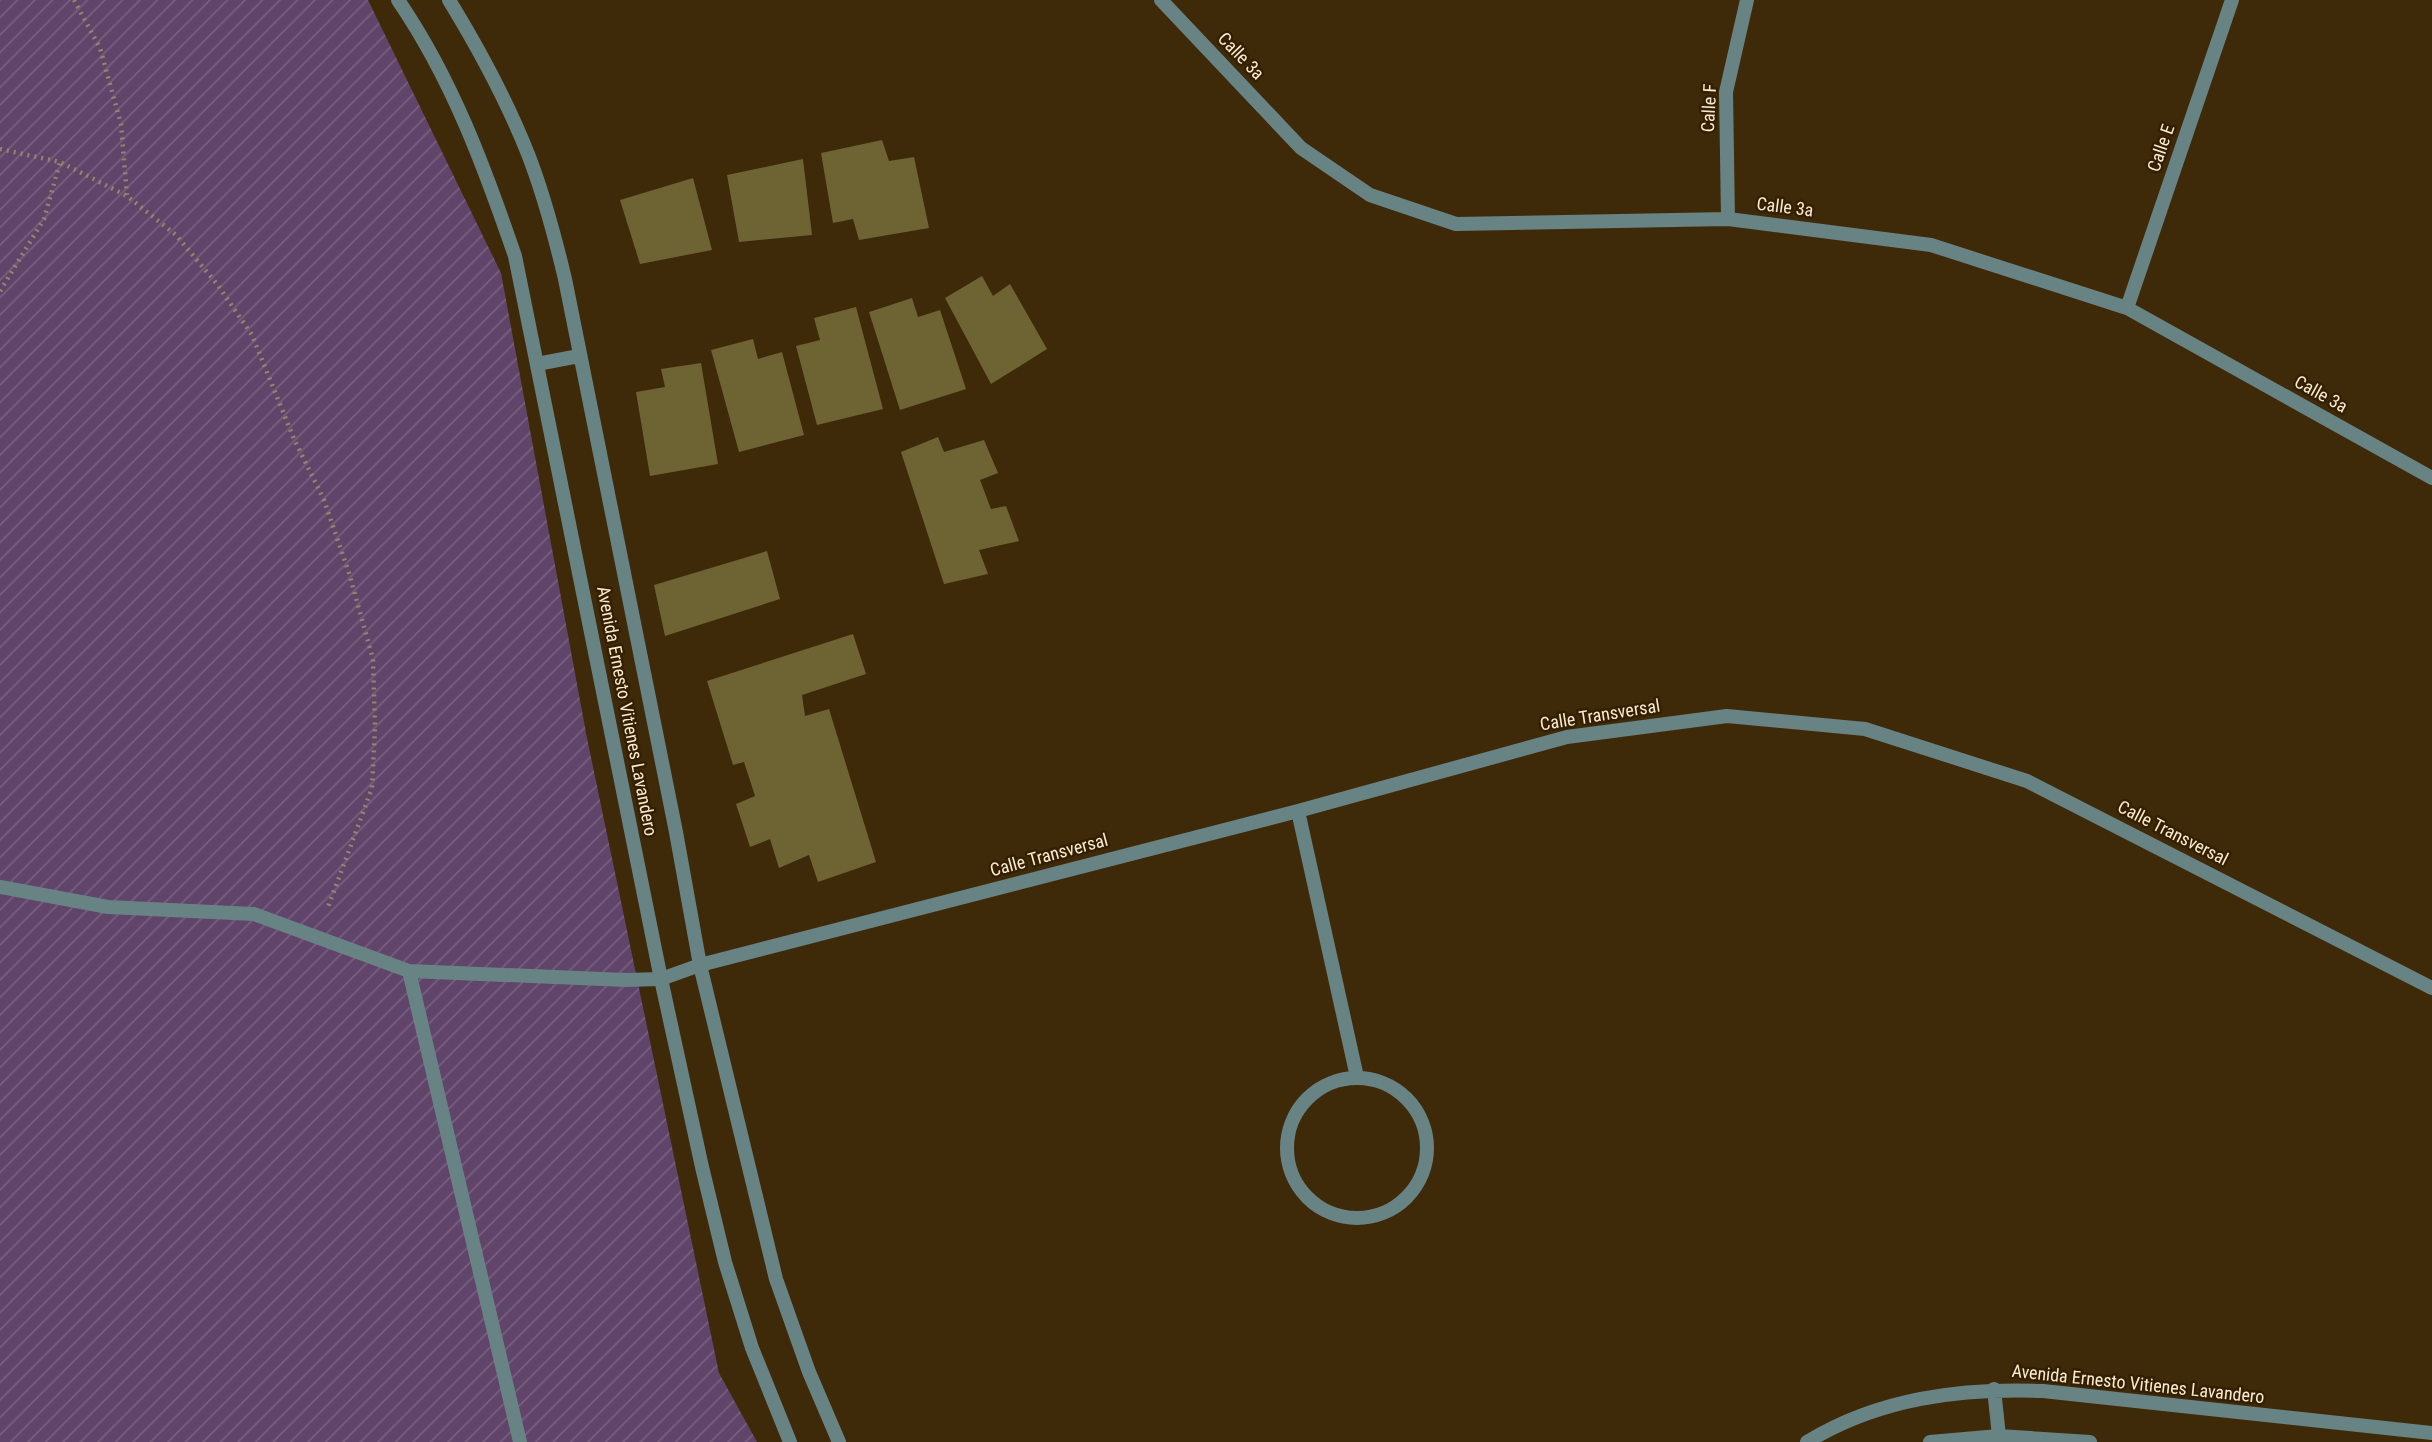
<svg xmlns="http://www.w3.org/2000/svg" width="2432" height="1442" font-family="'Roboto Condensed',sans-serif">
  <defs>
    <pattern id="garden-furrows" width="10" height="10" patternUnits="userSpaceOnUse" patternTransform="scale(1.75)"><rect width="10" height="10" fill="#60446a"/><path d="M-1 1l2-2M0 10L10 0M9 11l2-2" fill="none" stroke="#785f7e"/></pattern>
  </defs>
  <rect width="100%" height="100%" fill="#3e2a09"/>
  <path fill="url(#garden-furrows)" d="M0,0h368l133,273 86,465 132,635 38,69h-757z"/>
  <path fill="#6e6333" d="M882,140l7,21 25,-4 15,71 -70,12 -6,-21 -20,4 -12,-70z
    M803,159l9,76 -73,7 -12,-67z
    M693,178l19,72 -72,14 -20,-64z
    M982,276l11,20 17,-12 37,65 -56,35 -46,-86z
    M912,298l6,19 22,-7 26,79 -66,21 -31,-98z
    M856,307l27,102 -66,16 -21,-79 24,-6 -6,-22z
    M753,339l5,20 24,-7 22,83 -65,17 -28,-102z
    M701,363l17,101 -68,12 -14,-84 29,-5 -4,-18z
    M938,437l6,15 40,-12 14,33 -18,7 11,29 15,-3 13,35 -40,9 9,24 -44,10 -43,-132z
    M767,551l13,48 -115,37 -11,-51z
    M853,634l13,40 -64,21 3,21 24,-7 47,153 -58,20 -9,-27 -30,13 -9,-29 -20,8 -14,-43 19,-8 -11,-34 -11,3 -26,-84z"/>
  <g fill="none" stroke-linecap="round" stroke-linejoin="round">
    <path stroke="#978569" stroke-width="4.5" stroke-dasharray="2 5" stroke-linecap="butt" d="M74,0l26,48 21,76 6,71
      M0,149l60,13 67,34 49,39 41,49 35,51 42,104 30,61 25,73 24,86 2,69 -3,60 -45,122
      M0,291l44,-72 16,-57"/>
    <path stroke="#688384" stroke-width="14" d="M0,887l108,20 146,7 155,57 217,9 35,-1
      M409,971l111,471"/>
    <path stroke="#688384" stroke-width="14" d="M398,0c54,79 86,166 117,256l146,723 41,188 23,95 27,86 38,94
      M449,0c30,49 58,101 79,154 16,41 27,83 37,125l111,553 24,133 76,314 33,93 30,70
      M1161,0l140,148 69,47 86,29 272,-5 203,26 196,63 305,170
      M1728,219l-2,-127 21,-92
      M2127,308l105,-308
      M537,364l42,-8
      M1298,811l59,266
      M661,979l39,-14 598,-154 269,-74 160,-21 138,13 162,52 405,207
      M1287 1148a70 70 0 1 1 140 0a70 70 0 1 1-140 0Z
      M1994,1389l5,47
      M1807,1442c72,-44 153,-54 236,-51l389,42
      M1930,1442l69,-6 91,6"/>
  </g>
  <g text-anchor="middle" stroke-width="5" stroke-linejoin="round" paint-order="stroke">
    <g font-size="18" fill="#faead4" stroke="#342000">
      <text transform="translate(1241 56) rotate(46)" y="6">Calle 3a</text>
      <text transform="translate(1709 108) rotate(-87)" y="6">Calle F</text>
      <text transform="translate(2161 148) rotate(-71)" y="6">Calle E</text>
      <text transform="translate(1785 207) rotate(7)" y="6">Calle 3a</text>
      <text transform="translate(2321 394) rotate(29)" y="6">Calle 3a</text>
      <text transform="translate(627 711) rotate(79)" y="6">Avenida Ernesto Vitienes Lavandero</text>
      <text transform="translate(1600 715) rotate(-9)" y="6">Calle Transversal</text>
      <text transform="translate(2173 833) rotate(27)" y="6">Calle Transversal</text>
      <text transform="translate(1049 855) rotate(-15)" y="6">Calle Transversal</text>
      <text transform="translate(2138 1384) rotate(6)" y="6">Avenida Ernesto Vitienes Lavandero</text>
    </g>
  </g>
</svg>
